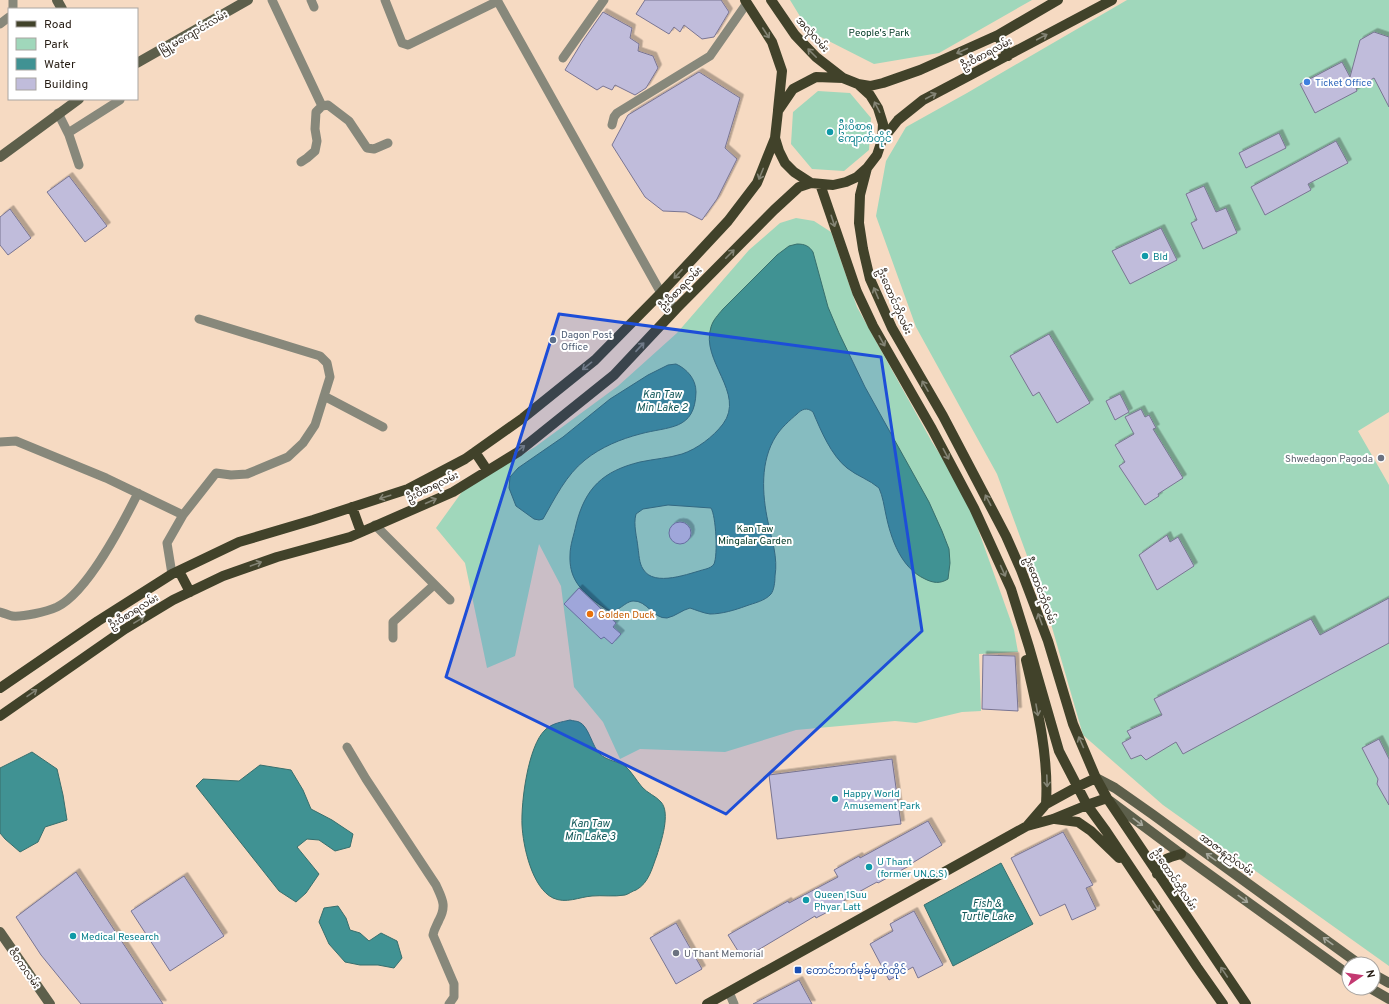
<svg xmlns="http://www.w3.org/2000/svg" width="1389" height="1004" font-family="Overpass,'Noto Sans Myanmar',sans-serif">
  <defs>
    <filter id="shadow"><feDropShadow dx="3.5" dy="-3.5" stdDeviation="0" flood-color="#0004"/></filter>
  </defs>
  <rect width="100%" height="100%" fill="#f6dac2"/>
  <path fill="#a0d7bb" d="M790,0h242l-93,53 -65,11 -65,-33z
    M1127,0h262v412l-31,19 31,54v481l-226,-161 -80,-70 -36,-125 -50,-136 -81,-147 -40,-111 10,-55 20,-34 61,-34z
    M818,91l32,2 21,25 -2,32 -25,21 -32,-2 -21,-25 2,-32z
    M796,218l18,3 17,11 26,75 75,135 27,42 15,34 40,112 4,22 -39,2 2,57 -19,1 -46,11 -21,-2 -99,9 -71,22 -85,-3 -20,10 -17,-37 -29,-35 -13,-101 -22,-42 -24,112 -28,12 -22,-105 -29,-35 28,-39 71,-42 83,-61 59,-53 72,-83 31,-27z"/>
  <path fill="#409293" stroke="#386f6d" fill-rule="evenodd" d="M797,244c8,0 12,2 16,8l15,55 11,26 26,54 64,115 13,29 7,18 1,14 -2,16c-8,5 -15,4 -23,0 -24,-11 -34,-40 -39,-64 -2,-9 -3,-18 -7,-27 -9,-8 -22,-12 -32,-20 -16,-13 -26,-37 -34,-56 -6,-5 -11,-3 -16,2 -7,6 -16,14 -21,22 -16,25 -14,58 -8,86 4,18 10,36 7,54 0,6 -1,14 -4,18 -6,7 -17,9 -25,12 -11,4 -24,8 -36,8 -7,-1 -14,-4 -20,-6 -8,2 -14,8 -23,10 -14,1 -20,-18 -34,-17 -10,1 -15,14 -27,8 -3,-2 -7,-5 -10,-7 -17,-13 -27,-25 -26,-47 0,-10 4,-20 6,-30 9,-37 27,-54 64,-63 14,-3 29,-4 42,-8 15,-5 31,-17 41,-30 23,-31 -23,-63 -12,-97 2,-7 7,-12 12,-18l54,-54 12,-9zM668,505l43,3c5,8 7,47 3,56 -2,3 -5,4 -8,5 -16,4 -52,19 -63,0 -4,-6 -4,-15 -5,-21 -1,-11 -5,-23 -2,-34l7,-5z
    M676,364c11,5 20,15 20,28 -1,39 -27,34 -56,42 -19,5 -39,13 -55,26 -19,15 -30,38 -42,59l-4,1 -5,-1 -18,-13 -7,-18 1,-11 8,-9 45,-31 47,-38 38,-24 20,-10z
    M570,720c3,1 7,1 9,2 10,4 13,25 21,32 7,7 18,7 25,12 7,6 11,14 17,21 5,6 14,9 19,15 10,11 0,40 -4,53 -5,13 -8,28 -21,35 -4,1 -7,4 -11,5 -11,2 -23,0 -33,1 -13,1 -26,8 -39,2 -21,-10 -30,-52 -31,-73 -1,-23 6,-79 23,-95 7,-7 17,-8 25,-10z
    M32,752l25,17 6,26 4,25 -22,7 -7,15 -18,10 -15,-13 -5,-6v-65z
    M260,765l31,5 12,20 8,19 21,11 21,14 -3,13 -15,4 -16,-11 -12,-1 -10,8 22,27 -13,19 -10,9 -17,-11 -83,-105 7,-7 36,2z
    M1001,863l32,61 -80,42 -29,-61z
    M338,906l8,12 4,12 10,3 9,8 12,-8 16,8 5,17 -8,10 -16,-3h-18l-15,-3 -16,-18 -10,-22 5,-14z"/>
  <path fill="#c0bcdb" stroke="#797592" filter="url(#shadow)" d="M645,0h76l8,12 -15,25 -12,2 -18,-14 -4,7 -6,-5 -5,7 -33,-20z
    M603,12l29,16 -2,10 9,6 -1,7 15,5 5,12 -12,20 -11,7 -20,-10 -3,5 -9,-4 -6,4 -32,-20 17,-28z
    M1374,32l15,5v70l-15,-29 -18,10 1,3 -42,22 -15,-29 42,-22 8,15 10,-37z
    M699,72l41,26 -15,50 12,11 -20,40 -15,21 -16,-8 -23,-1 -18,-14 -33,-52 16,-30z
    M1279,133l7,15 -40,20 -7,-15z
    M1336,141l12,22 -40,21 3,6 -46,25 -14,-28z
    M69,176l38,50 -22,16 -38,-50z
    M1204,186l12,26 10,-4 11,25 -34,16 -12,-26 6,-3 -11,-26z
    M10,209l21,29 -23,17 -8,-10v-28z
    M1161,228l16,32 -47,24 -18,-33z
    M1049,334l41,69 -33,20 -18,-31 -6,4 -23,-40z
    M1120,394l9,18 -14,8 -9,-19z
    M1141,409l4,8 4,-2 7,13 -3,1 30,49 -25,16 1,2 -14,9 -26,-39 6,-4 -10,-17 19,-11 -9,-17z
    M669 533a11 11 0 1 1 22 0a11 11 0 1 1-22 0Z
    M1167,535l3,7 8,-5 16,29 -37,24 -18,-35z
    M579,588l37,35 -3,4 8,7 -9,10 -8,-7 -3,2 -37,-35z
    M1389,598v45l-206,111 -7,-12 -30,18 -5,-5 -10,4 -9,-16 9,-5 -4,-7 35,-16 -8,-16 157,-80 9,16z
    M983,655l32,1 3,55 -36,-2z
    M1379,739l10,20v46l-12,-21 1,-5 -16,-31z
    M892,759l9,65 -124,15 -8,-64z
    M928,821l14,24 -33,20v1l-31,17 -1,-1 -33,18 1,3 -29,15 -1,-2 -72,43 -15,-24 60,-34 1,2 49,-26 -4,-7 25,-14 1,2z
    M1063,832l30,53 -7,3 10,21 -24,11 -7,-16 -25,12 -29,-58z
    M76,872l87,132h-82l-40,-49 -25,-38z
    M184,876l40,60 -54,35 -39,-60z
    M914,911l29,54 -25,13 -5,-11 -24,13 -19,-36 23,-13 -3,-7z
    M676,923l26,46 -26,15 -26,-46z
    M799,980l13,24h-59z"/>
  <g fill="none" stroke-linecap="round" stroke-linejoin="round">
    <path stroke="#87887b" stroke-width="9" d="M272,0l50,106
      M311,0l3,7
      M385,0l17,43 6,2 90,-44
      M497,0l164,293 15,16
      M13,9v-9
      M0,24l9,-7
      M563,58l41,-58
      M58,113l11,22 10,30
      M612,125l2,-8 3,-4 93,-57 37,-53
      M68,133l52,-33
      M301,162l6,-4 8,-7 2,-10 -2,-12 1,-17 6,-6 6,-1 21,16 18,27 7,1 14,-6
      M324,396l59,31
      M0,442l16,-1 90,37 77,37
      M375,525l75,75
      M172,574l-5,-31 16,-28 33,-42 15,2 16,-1 41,-17 15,-14 12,-18 15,-48 -3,-14 -7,-7 -121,-37
      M0,612c4,1 8,3 12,4 11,1 34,-4 45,-9 31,-15 66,-84 81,-114
      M393,638v-16l41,-37
      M347,747l19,32 70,106c6,14 11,20 3,35 -2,5 -5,9 -6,15l21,49v13l-5,7
      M729,992l5,12"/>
    <path stroke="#5d5f4b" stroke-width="10" d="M57,0l5,9
      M137,63l111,-63
      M0,157l79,-58
      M1096,778l19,10 37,26 207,150
      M1110,801l71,53 168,121
      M0,932l50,72
      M1373,974l16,9
      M1370,988l19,11"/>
    <path stroke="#41422a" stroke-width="10" d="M745,0l27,42 10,29 -4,39
      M771,0l24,35 21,22 27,21
      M998,35l10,21
      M858,84l12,2 13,-3 37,-13 78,-35 60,-35
      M882,140l16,-20 25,-20 189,-100
      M867,168l-10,9 -11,5 -13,3 -22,-2 -17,-11 -9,-9 -6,-12 -4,-13 3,-27 15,-22 23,-12 27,1 15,6 12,11 8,13 5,16 -1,16 -5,15 -10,13 -7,27 -1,28 4,26 7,30 22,49 51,88 63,120 15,34 27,71 25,83 23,54 11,20 139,206
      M820,184l37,108 16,34 59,103 42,79 37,81 18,58 30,104 28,54 19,26 91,136 26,37
      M475,452l12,18
      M352,507l9,25
      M179,571l11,21
      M1026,660c11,47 23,95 20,144
      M0,688l98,-67 74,-47 67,-32 74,-22 95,-31 57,-30 58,-41 72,-58 66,-67 67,-72 29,-38 18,-45
      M0,716l125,-87 48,-29 50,-24 54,-19 73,-20 103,-45 65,-40 96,-77 62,-66 98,-99 25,-23 12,-4
      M1055,819l23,3 13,9 28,27
      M1027,826l19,-22 31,-17 19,-9
      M1157,874c5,-15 8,-16 24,-20
      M707,1004l320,-178 26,-7 34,-14 20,-7"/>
  </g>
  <defs><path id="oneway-shaft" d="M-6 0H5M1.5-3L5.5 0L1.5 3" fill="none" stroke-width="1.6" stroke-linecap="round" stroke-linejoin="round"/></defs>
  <g stroke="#848475">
    <use href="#oneway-shaft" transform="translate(766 33) rotate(57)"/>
    <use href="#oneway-shaft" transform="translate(1042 37) rotate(-28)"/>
    <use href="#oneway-shaft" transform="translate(962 51) rotate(156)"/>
    <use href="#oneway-shaft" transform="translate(812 53) rotate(-135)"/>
    <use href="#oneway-shaft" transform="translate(931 96) rotate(-28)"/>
    <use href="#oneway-shaft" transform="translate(877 107) rotate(-117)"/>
    <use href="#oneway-shaft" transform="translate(761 174) rotate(112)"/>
    <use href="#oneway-shaft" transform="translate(833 221) rotate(72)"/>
    <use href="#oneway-shaft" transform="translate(730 254) rotate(-45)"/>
    <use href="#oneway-shaft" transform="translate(678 274) rotate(133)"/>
    <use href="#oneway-shaft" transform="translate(876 293) rotate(-113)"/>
    <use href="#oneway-shaft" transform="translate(882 341) rotate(61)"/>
    <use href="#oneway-shaft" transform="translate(640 347) rotate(-47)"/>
    <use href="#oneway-shaft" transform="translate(587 366) rotate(141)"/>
    <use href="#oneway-shaft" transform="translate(925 386) rotate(-120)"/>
    <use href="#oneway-shaft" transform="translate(520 449) rotate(-37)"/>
    <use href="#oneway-shaft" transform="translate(946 454) rotate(62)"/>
    <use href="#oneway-shaft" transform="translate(385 497) rotate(162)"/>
    <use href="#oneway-shaft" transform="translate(988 500) rotate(-118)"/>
    <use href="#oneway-shaft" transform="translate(431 501) rotate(-24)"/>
    <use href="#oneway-shaft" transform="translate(256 564) rotate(-20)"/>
    <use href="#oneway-shaft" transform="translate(1003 571) rotate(66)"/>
    <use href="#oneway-shaft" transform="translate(1040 619) rotate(-110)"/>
    <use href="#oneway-shaft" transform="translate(139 620) rotate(-31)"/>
    <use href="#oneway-shaft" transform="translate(32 693) rotate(-35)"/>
    <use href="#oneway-shaft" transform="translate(1037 710) rotate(80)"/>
    <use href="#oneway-shaft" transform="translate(1081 742) rotate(-114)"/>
    <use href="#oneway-shaft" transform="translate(1047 781) rotate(88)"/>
    <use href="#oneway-shaft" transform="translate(1156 906) rotate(56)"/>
    <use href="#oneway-shaft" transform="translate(1224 972) rotate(-124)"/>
  </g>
  <g stroke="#a6a79c">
    <use href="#oneway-shaft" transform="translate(1138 822) rotate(37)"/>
    <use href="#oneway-shaft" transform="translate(1211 857) rotate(-144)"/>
    <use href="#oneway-shaft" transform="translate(1243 899) rotate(36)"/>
    <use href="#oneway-shaft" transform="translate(1328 941) rotate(-144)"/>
  </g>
  <path fill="#1d4ed8" fill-opacity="0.2" stroke="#1d4ed8" stroke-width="3" stroke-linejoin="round" d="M559,314l322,43 41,274 -196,183 -280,-137z"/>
  <circle fill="#3f7fe0" stroke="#fff" stroke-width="1.5" cx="1307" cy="82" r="4"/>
  <g fill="#0f9aa8" stroke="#fff" stroke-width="1.5">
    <circle cx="830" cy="132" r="4"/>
    <circle cx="1145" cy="256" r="4"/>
    <circle cx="835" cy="799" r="4"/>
    <circle cx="869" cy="867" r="4"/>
    <circle cx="806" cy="900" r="4"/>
    <circle cx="73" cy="936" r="4"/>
  </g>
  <circle fill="#5c6f8a" stroke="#fff" stroke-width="1.5" cx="553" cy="340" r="4"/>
  <g fill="#6b7280" stroke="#fff" stroke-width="1.5">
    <circle cx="1381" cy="458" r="4"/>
    <circle cx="676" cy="953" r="4"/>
  </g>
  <circle fill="#e8710a" stroke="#fff" stroke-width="1.5" cx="590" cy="614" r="4"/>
  <rect fill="#1a4fb4" stroke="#fff" stroke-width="1.5" x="794" y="966" width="8" height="8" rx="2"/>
  <g text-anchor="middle" stroke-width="4" stroke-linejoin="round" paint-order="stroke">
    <g font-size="10" fill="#271d14" stroke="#fff">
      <text transform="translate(193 32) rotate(-30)" y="4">မြို့မကျောင်းလမ်း</text>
      <text transform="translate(813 34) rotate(48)" y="4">အလုံလမ်း</text>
      <text transform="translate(986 53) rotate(-28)" y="4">ဦးဝီစာရလမ်း</text>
      <text transform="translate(680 288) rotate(-46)" y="4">ဦးဝီစာရလမ်း</text>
      <text transform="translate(895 301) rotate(66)" y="4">ဦးထောင်ဘိုလမ်း</text>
      <text transform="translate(432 486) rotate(-26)" y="4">ဦးဝီစာရလမ်း</text>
      <text transform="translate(1041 590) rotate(69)" y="4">ဦးထောင်ဘိုလမ်း</text>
      <text transform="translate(133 611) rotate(-32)" y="4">ဦးဝီစာရလမ်း</text>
      <text transform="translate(1227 854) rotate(36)" y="4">အာဇာနည်လမ်း</text>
      <text transform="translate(1175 879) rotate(56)" y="4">ဦးထောင်ဘိုလမ်း</text>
      <text transform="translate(25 968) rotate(55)" y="4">ဇီဝကလမ်း</text>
    </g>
    <g font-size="10" fill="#003824" stroke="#fff">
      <text x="879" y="36">People's Park</text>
      <text x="755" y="532">Kan Taw<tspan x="755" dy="12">Mingalar Garden</tspan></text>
    </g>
    <g font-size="10" fill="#366cbe" stroke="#fff" text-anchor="start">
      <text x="1315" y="86">Ticket Office</text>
    </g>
    <g font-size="10" fill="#0d838f" stroke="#fff" text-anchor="start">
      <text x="838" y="130">ဦးဝိစာရ<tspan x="838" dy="12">ကျောက်တိုင်</tspan></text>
      <text x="1153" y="260">Bld</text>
      <text x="843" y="797">Happy World<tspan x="843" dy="12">Amusement Park</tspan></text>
      <text x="877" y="865">U Thant<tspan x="877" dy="12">(former UN.G.S)</tspan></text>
      <text x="814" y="898">Queen 1Suu<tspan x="814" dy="12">Phyar Latt</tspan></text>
      <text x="81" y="940">Medical Research</text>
    </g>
    <g font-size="10" fill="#4e5e75" stroke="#fff" text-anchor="start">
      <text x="561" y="338">Dagon Post<tspan x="561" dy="12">Office</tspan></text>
    </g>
    <g font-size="10" fill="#5b616d" stroke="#fff" text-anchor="end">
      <text x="1373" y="462">Shwedagon Pagoda</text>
      <text x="684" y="957" text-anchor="start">U Thant Memorial</text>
    </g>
    <g font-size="10" fill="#c56008" stroke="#fff" text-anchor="start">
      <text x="598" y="618">Golden Duck</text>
    </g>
    <g font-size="10" fill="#164399" stroke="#fff" text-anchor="start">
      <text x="806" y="974">တောင်ဘက်မုခ်မှတ်တိုင်</text>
    </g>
    <g font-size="11" font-style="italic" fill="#125859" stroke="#fff">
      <text x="662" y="398">Kan Taw<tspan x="662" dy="13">Min Lake 2</tspan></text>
      <text x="590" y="827">Kan Taw<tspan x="590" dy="13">Min Lake 3</tspan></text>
      <text x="987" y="907">Fish &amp;<tspan x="987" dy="13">Turtle Lake</tspan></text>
    </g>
  </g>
  <rect x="8" y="8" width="130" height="92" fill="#ffffff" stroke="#a9a5a1"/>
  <rect x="16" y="21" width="20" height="6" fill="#41422a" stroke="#a9a5a1"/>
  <text x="44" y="28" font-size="12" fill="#271d14">Road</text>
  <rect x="16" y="38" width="20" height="12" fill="#a0d7bb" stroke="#a9a5a1"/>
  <text x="44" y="48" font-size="12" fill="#271d14">Park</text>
  <rect x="16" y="58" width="20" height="12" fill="#409293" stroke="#a9a5a1"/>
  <text x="44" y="68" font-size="12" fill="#271d14">Water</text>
  <rect x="16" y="78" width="20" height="12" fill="#c0bcdb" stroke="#a9a5a1"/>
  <text x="44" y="88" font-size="12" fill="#271d14">Building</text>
  <g transform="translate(1361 976) rotate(77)"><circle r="19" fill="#ffffff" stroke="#a9a5a1"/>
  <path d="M0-3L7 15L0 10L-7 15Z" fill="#c33971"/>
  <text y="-6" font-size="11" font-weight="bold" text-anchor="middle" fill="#271d14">N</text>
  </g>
</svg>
